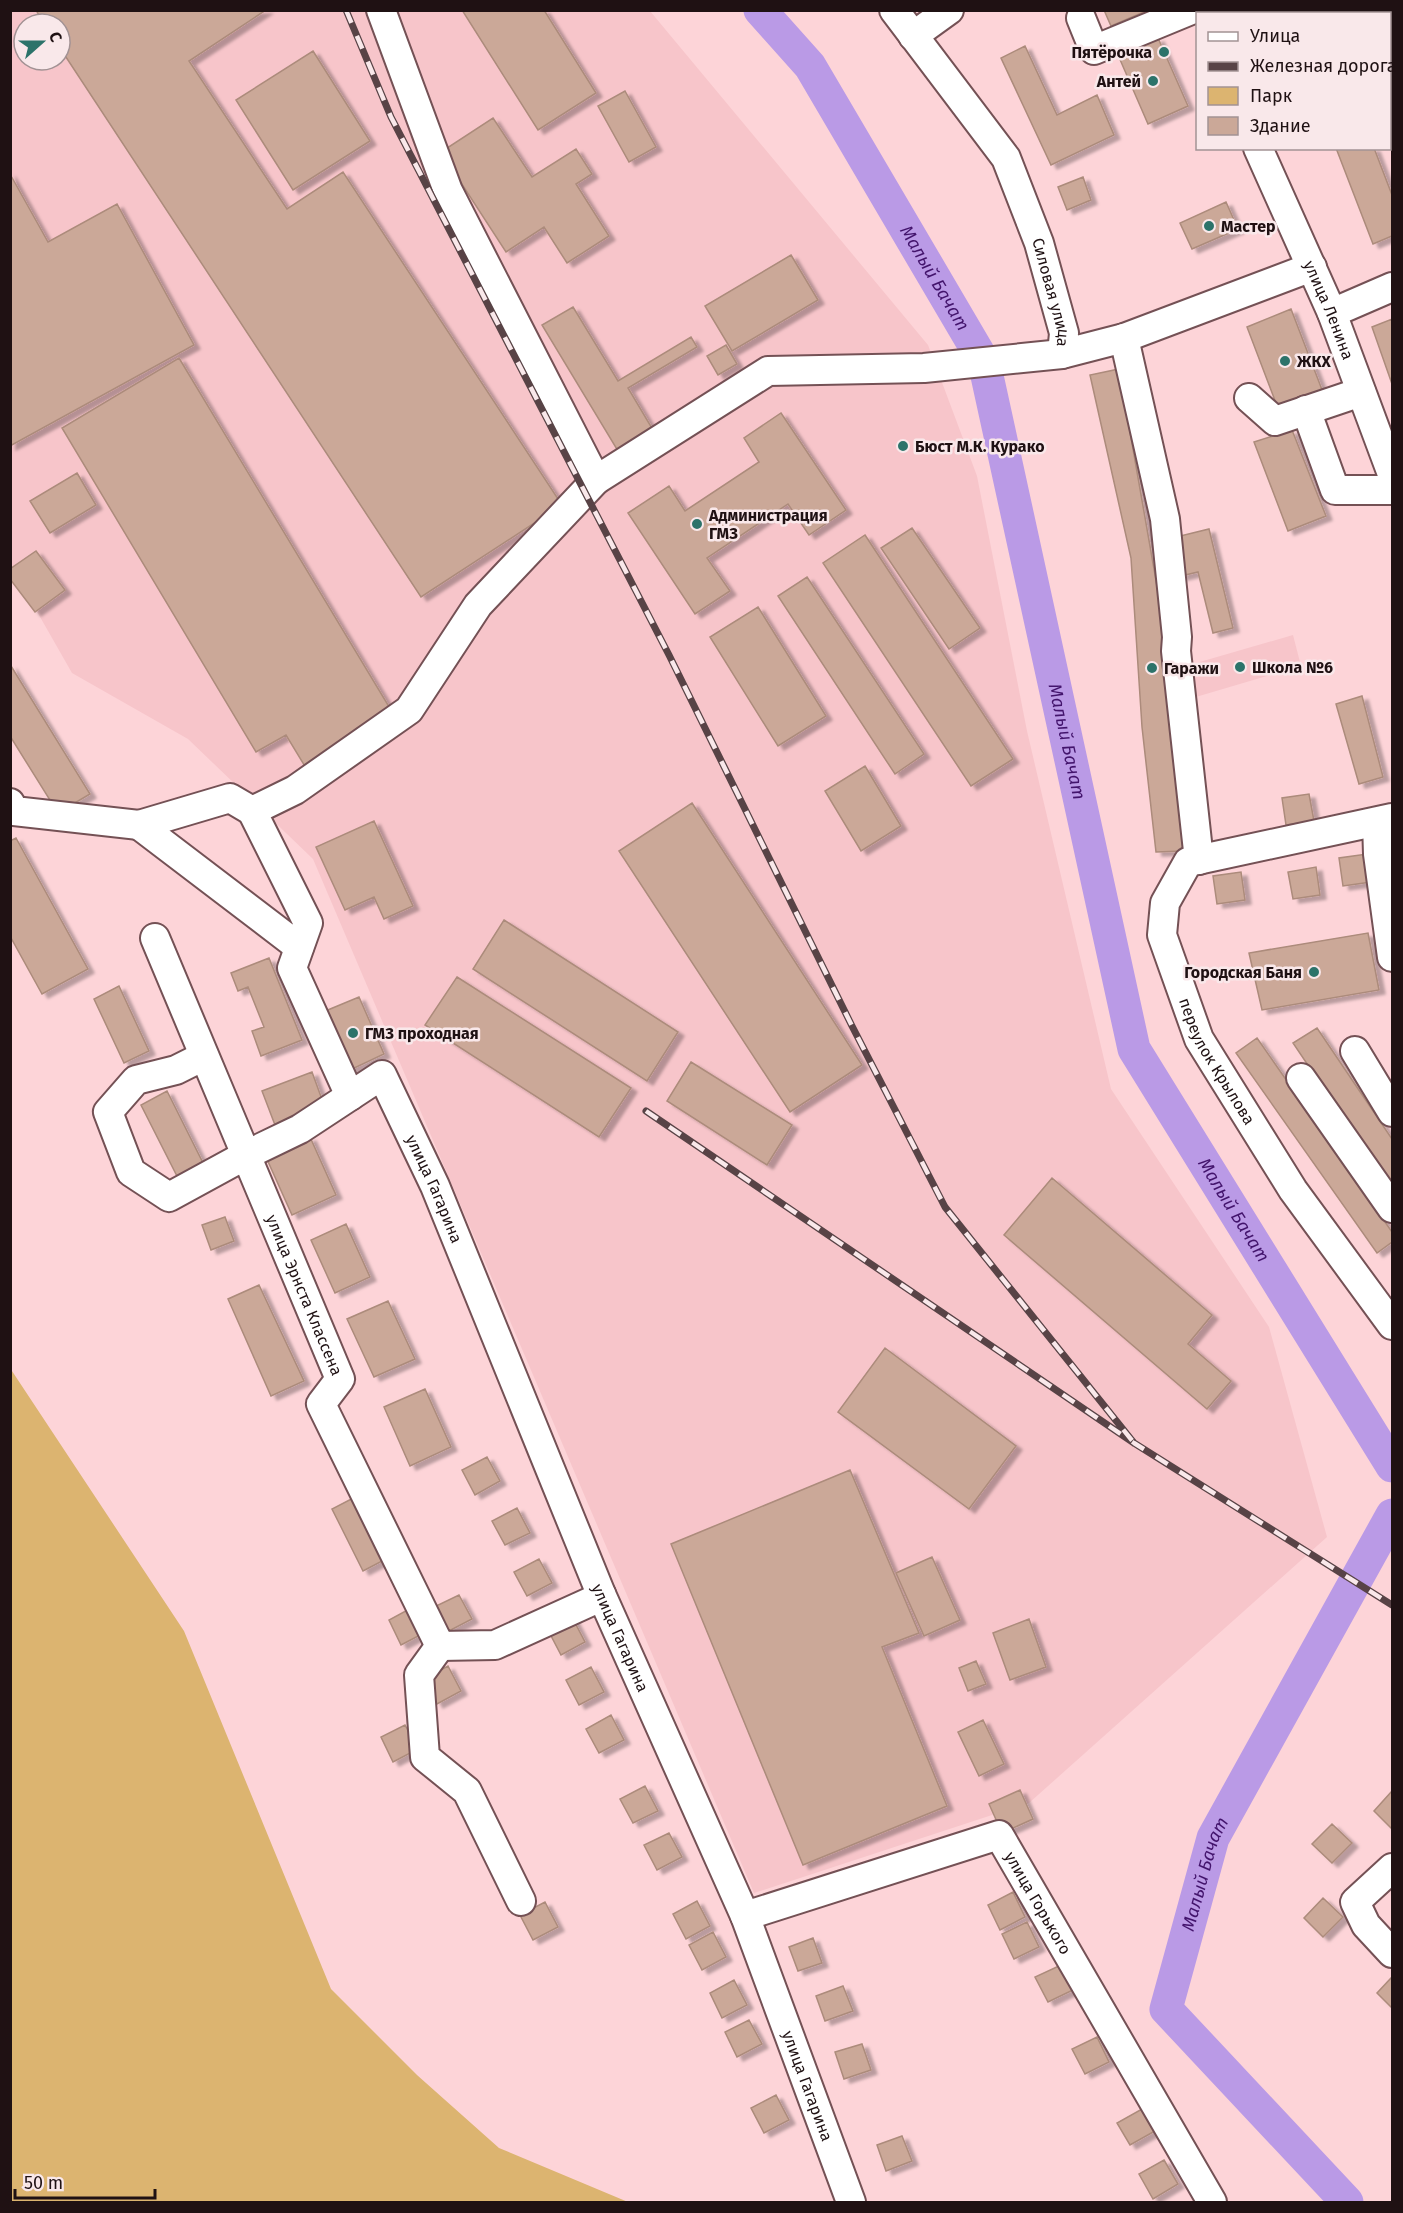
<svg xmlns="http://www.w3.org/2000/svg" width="1403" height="2213" font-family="'Fira Sans',sans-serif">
  <defs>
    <filter id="shadow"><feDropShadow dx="6" dy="4" stdDeviation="1.5" flood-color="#0004"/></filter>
  </defs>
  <rect width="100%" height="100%" fill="#fdd4d8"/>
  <path fill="#f7c5ca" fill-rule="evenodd" d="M10,11h640l278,334 49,131 50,255 84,358 158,238 58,210 -298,266 -275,90 -441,-1034 -125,-120 -116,-66 -61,-107zM24,24h36v36h-36z
    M1293,635l8,31 -112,33 -10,-31z"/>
  <path fill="#dcb470" d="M10,1368l174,263 147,358 86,86 82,73 129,54h-617z"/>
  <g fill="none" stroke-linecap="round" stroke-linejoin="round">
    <g stroke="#ba9ae6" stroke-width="33">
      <path id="s1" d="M760,10l50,56 174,296 150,687 258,417"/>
      <path id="s2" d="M1347,2202l-181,-193 47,-171 179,-323"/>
    </g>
  </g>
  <path fill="#cba898" stroke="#ac8b7b" stroke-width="1.5" filter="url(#shadow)" d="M36,10h230l-77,51 98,148 56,-37 219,333 -141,92 -361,-549v-24h-16z
    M462,10h82l52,83 -58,37z
    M1104,10h39l1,2 -33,14z
    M1252,10h54l2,4h-54z
    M1158,38l30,68 -40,18 -30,-69z
    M1025,46l32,69 40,-20 17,40 -63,30 -50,-107z
    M313,51l57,90 -77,49 -57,-90z
    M625,91l31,56 -27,15 -31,-56z
    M493,118l39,59 44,-28 16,25 -16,10 33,52 -42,27 -23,-36 -38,25 -65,-100z
    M1336,148h38l18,47v41l-19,8z
    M10,174l38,68 69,-38 77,141 -184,101z
    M1083,177l8,23 -24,10 -9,-23z
    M1226,202l12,27 -46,20 -12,-26z
    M791,255l27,45 -86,51 -27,-45z
    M573,307l45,74 73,-44 6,10 -69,41 28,47 -35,21 -79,-131z
    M1291,309l33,86 -45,16 -32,-84z
    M1392,319v65l-20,-57z
    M726,345l11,19 -19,11 -11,-19z
    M179,358l215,357 -88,53 -20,-33 -30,17 -194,-324z
    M1119,369l42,240 22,242 -27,1 -14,-125 -11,-169 -41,-183z
    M781,413l65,97 -37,25 -21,-31 -81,54 23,33 -35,23 -67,-101 41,-27 16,25 74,-49 -15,-24z
    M1292,430l34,86 -38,15 -34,-89z
    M77,473l19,32 -46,28 -20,-32z
    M912,528l68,100 -31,21 -68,-101z
    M1209,529l24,99 -20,5 -15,-61 -17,4 -9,-38z
    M865,535l148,224 -42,27 -148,-223z
    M36,551l29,39 -30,22 -25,-33v-10z
    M807,577l117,177 -29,20 -117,-178z
    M758,607l68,109 -48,30 -68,-109z
    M11,666l79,128 -32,19 -48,-77z
    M1362,696l21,81 -24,7 -23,-80z
    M865,766l36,60 -40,25 -36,-60z
    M1309,794l5,27 -28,4 -4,-27z
    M692,803l170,262 -72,47 -171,-261z
    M374,821l39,85 -29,13 -10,-22 -29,13 -29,-63z
    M16,838l72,131 -46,25 -32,-58v-95z
    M1367,854l4,28 -28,4 -4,-28z
    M1316,867l4,28 -27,4 -5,-27z
    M1241,872l4,28 -28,4 -4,-28z
    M504,920l174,112 -31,49 -174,-112z
    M1368,933l11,57 -117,20 -13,-57z
    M269,958l33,82 -41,16 -9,-25 12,-4 -16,-40 -10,4 -7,-18z
    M457,977l174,111 -32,49 -174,-112z
    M119,986l30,65 -25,12 -30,-64z
    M359,997l25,57 -36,17 -25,-59z
    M1317,1028l75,111v51l-99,-147z
    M1257,1038l135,194v10l-15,11 -141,-200z
    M691,1062l101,63 -25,40 -100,-64z
    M312,1072l12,33 -49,20 -13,-34z
    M167,1091l39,78 -26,13 -39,-77z
    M310,1137l26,58 -44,20 -26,-58z
    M1052,1178l160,137 -24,29 43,37 -24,28 -203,-174z
    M225,1217l9,24 -23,9 -9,-25z
    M346,1224l24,53 -35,16 -24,-53z
    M259,1285l45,96 -33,15 -43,-97z
    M388,1301l27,58 -41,18 -27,-58z
    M885,1348l131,98 -47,63 -131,-97z
    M425,1389l26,58 -41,19 -26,-59z
    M487,1457l13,24 -25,14 -13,-25z
    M850,1470l69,163 -37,14 65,159 -144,59 -132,-321z
    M357,1496l31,62 -25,13 -31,-62z
    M517,1508l13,25 -25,12 -13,-24z
    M932,1557l28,63 -36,16 -28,-63z
    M539,1559l13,24 -25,13 -13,-24z
    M459,1595l13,24 -25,13 -13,-25z
    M413,1607l13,25 -25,13 -12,-25z
    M572,1617l13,25 -24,13 -13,-25z
    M1029,1619l17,48 -36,13 -17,-47z
    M976,1661l10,23 -18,7 -9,-23z
    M448,1666l13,25 -24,13 -13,-25z
    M591,1667l13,25 -25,13 -13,-25z
    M611,1715l13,25 -25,13 -13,-24z
    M983,1720l21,44 -25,12 -21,-44z
    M405,1725l13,24 -25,13 -12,-25z
    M645,1786l13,25 -25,12 -13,-24z
    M1020,1790l13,29 -31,14 -13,-29z
    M1392,1791v38l-18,-18z
    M1332,1824l20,19 -20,20 -20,-19z
    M669,1833l13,24 -25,13 -13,-25z
    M1013,1892l12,25 -25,13 -12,-25z
    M1323,1898l20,19 -20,20 -19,-19z
    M697,1901l13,25 -24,13 -13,-25z
    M545,1902l13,25 -25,13 -13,-25z
    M1027,1922l12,25 -25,12 -12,-25z
    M713,1932l13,25 -24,13 -13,-25z
    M813,1938l9,25 -24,8 -9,-24z
    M1061,1965l12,25 -25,12 -13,-25z
    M1392,1977v31l-15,-15z
    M734,1980l13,25 -25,13 -12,-25z
    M843,1986l10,25 -28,10 -9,-25z
    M749,2020l13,24 -25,13 -12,-25z
    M1097,2037l12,25 -24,12 -13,-25z
    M862,2044l9,26 -27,9 -9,-27z
    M776,2095l13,25 -25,13 -13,-25z
    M1142,2109l13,22 -25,14 -13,-22z
    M902,2136l10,25 -26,10 -9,-26z
    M1164,2160l14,24 -25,15 -14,-25z"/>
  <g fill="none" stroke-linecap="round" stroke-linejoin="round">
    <defs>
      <g id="minor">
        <path d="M381,10l67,181 148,289 172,-109 156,-3 138,-14"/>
        <path id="s3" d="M894,10l112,148 33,85 25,90 -2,21 62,-16 188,-71"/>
        <path d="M1321,10l2,4"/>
        <path d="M1081,18l13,32 97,-40"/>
        <path d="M913,36l36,-26"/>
        <path id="s4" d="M1258,148l74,165 60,161"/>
        <path d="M1332,313l60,-26"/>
        <path d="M1124,338l41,181 12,118 -1,14 23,209"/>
        <path d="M1249,398l26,23 86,-29"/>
        <path d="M1306,410l29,80h57"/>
        <path d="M10,803l4,8 125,14"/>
        <path d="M252,811l-22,-13 -91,27 160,122"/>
        <path id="s5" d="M1392,818l-204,44 -23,41 -3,32 37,104 94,151 99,135"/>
        <path d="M1377,822l1,32 14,103"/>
        <path id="s6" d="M155,938l185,441 -19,25 119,242 55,-1 97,-44 9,-7"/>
        <path d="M1355,1051l37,61"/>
        <path id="s7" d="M204,1056l-28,14 -40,10 -28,32 23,60 38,25 77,-42 54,-26 82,-54 53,111 166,408 144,322 106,286"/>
        <path d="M1301,1078l91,130"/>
        <path d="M350,1096l-58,-128 16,-45 -56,-112 43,-21 114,-80 69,-105 118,-125"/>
        <path d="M440,1646l-21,29 6,82 42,34 54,110"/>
        <path d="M1392,1868l-37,34 11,23 26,28"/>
        <path id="s8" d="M745,1916l254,-81 213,367"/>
      </g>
    </defs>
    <use href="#minor" stroke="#745155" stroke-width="32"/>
    <use href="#minor" stroke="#fff" stroke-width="28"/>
    <defs>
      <path id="rail" d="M346,10l45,107 278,538 183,371 93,181 189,236
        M646,1111l488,332 258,162"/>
    </defs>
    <use href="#rail" stroke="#584346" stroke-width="7"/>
    <use href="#rail" stroke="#f9e8ea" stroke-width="4.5" stroke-dasharray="14" stroke-linecap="butt"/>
  </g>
  <g fill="#2c736a" stroke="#f9e8ea" stroke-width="2">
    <circle cx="1164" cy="52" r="6"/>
    <circle cx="1153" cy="81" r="6"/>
    <circle cx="1209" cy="226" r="6"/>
    <circle cx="1285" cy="361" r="6"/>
    <circle cx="903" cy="446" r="6"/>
    <circle cx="697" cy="524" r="6"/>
    <circle cx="1240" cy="667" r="6"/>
    <circle cx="1152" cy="668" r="6"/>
    <circle cx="1314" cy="972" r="6"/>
    <circle cx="353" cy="1033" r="6"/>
  </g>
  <g text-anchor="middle" stroke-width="5" stroke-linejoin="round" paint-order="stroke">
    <g font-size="16" font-weight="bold" fill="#1f1113" stroke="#f9e8ea" text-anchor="start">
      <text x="1152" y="58" text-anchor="end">Пятёрочка</text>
      <text x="1141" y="87" text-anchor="end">Антей</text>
      <text x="1221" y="232">Мастер</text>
      <text x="1297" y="367">ЖКХ</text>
      <text x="915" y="452">Бюст М.К. Курако</text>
      <text x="709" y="521">Администрация<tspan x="709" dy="18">ГМЗ</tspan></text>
      <text x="1252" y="673">Школа №6</text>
      <text x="1164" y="674">Гаражи</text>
      <text x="1302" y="978" text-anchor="end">Городская Баня</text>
      <text x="365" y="1039">ГМЗ проходная</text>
    </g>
    <g font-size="16" fill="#1f1113" stroke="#f9e8ea">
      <text dy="6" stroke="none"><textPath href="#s3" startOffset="328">Силовая улица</textPath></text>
      <text dy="6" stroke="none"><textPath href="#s4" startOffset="177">улица Ленина</textPath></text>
      <text dy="6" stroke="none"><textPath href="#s5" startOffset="426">переулок Крылова</textPath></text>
      <text dy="6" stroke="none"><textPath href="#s7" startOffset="596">улица Гагарина</textPath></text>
      <text dy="6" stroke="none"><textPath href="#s6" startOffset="387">улица Эрнста Классена</textPath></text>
      <text dy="6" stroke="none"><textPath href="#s7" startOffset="1082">улица Гагарина</textPath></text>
      <text dy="6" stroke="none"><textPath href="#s8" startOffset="345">улица Горького</textPath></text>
      <text dy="6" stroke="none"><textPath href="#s7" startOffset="1568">улица Гагарина</textPath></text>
    </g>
    <g font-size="18" font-style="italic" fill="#43146c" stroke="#f9e8ea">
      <text dy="6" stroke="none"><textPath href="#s1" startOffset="321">Малый Бачат</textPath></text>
      <text dy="6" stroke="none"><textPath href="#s1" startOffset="807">Малый Бачат</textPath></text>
      <text dy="6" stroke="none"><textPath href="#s1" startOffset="1311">Малый Бачат</textPath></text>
      <text dy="6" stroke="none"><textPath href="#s2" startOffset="405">Малый Бачат</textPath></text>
    </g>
  </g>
  <rect width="1403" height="2213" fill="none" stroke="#1f1113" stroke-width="24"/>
  <rect x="1196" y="12" width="195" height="138" fill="#f9e8ea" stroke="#a29294" stroke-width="1.5"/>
  <rect x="1208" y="32" width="30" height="9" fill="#ffffff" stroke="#a29294" stroke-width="1.5"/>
  <text x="1250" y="42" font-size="18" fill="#1f1113">Улица</text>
  <rect x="1208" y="62" width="30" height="9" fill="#584346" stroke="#a29294" stroke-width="1.5"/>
  <text x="1250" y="72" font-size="18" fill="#1f1113">Железная дорога</text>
  <rect x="1208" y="87" width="30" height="18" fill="#dcb470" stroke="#a29294" stroke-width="1.5"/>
  <text x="1250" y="102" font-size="18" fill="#1f1113">Парк</text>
  <rect x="1208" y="117" width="30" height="18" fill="#cba898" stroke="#a29294" stroke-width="1.5"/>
  <text x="1250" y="132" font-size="18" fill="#1f1113">Здание</text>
  <g transform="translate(42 42) rotate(69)"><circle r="28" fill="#f9e8ea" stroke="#a29294" stroke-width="1.5"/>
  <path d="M0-4.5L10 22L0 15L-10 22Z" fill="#2c736a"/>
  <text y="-9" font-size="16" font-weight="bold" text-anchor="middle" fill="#1f1113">С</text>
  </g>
  <path d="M15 2189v9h140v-9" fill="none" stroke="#1f1113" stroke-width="3"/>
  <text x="24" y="2189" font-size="18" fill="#1f1113" stroke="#f9e8ea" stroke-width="4.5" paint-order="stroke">50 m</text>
</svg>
